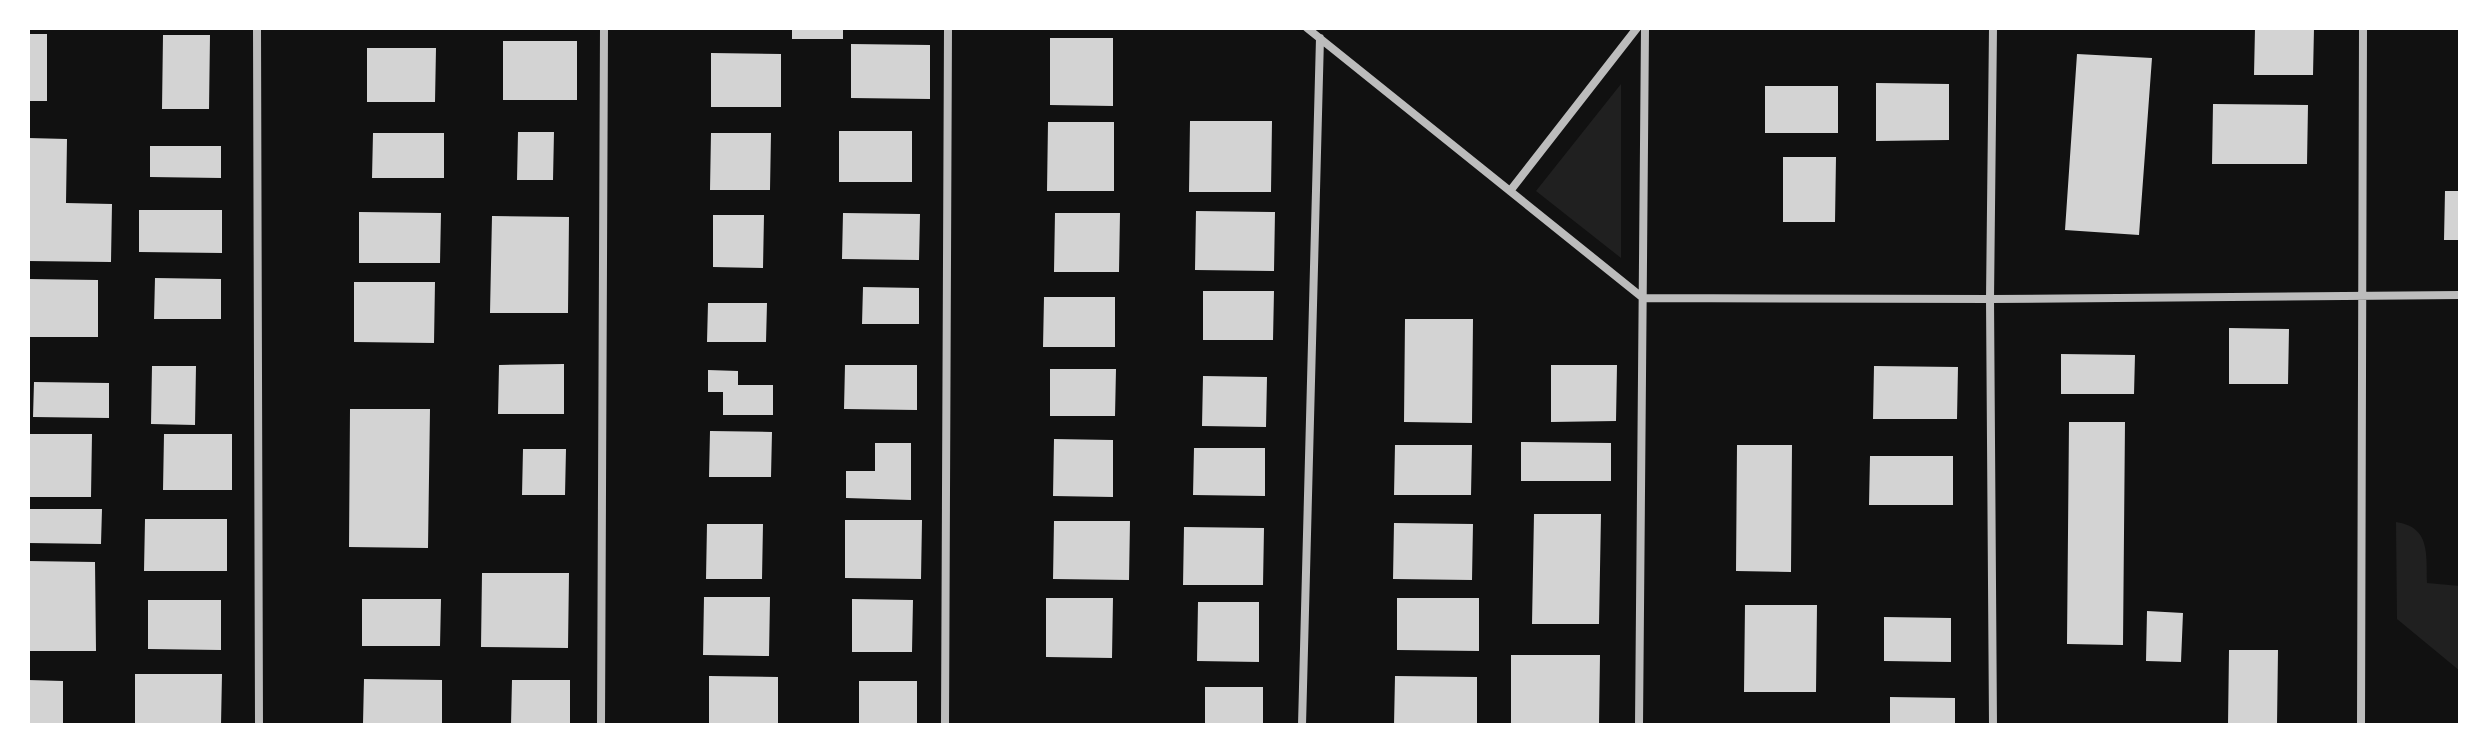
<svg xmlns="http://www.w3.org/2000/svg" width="2488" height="753" font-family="'Roboto Serif',serif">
  <rect width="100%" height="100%" fill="#111"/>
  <path fill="#202020" d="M1621,84v174l-85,-67z
    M2396,522c35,5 30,33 31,61l33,3v85l-63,-52z"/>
  <path fill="#d3d3d3" d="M792,28h51v11h-51z
    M2255,28h59l-1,47h-59z
    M28,34h19v67h-19z
    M163,35h47l-1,74h-47z
    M1050,38h63v68l-63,-1z
    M503,41h74v59h-74z
    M851,44l79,1v54l-79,-1z
    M367,48h69l-1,54h-68z
    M711,53l70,1v53h-70z
    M2077,54l75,4 -13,177 -74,-5z
    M1876,83l73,1v56l-73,1z
    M1765,86h73v47h-73z
    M2213,104l95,1 -1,59h-95z
    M1190,121h82l-1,71h-82z
    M1048,122h66v69h-67z
    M839,131h73v51h-73z
    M518,132h36l-1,48h-36z
    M373,133h71v45h-72z
    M711,133h60l-1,57h-60z
    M28,138l39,1 -1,64 46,1 -1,58 -83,-1z
    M150,146h71v32l-71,-1z
    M1783,157h53l-1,65h-52z
    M2445,191h15v49h-16z
    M139,210h83v43l-83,-1z
    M1196,211l79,1 -1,59 -79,-1z
    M359,212l82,1 -1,50h-81z
    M843,213l77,1 -1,46 -77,-1z
    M1055,213h65l-1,59h-65z
    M713,215h51l-1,53 -50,-1z
    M492,216l77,1 -1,96h-78z
    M155,278l66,1v40h-67z
    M28,279l70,1v57h-70z
    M354,282h81l-1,61 -80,-1z
    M863,287l56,1v36h-57z
    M1203,291h71l-1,49h-70z
    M1044,297h71v50h-72z
    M708,303h59l-1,39h-59z
    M1405,319h68l-1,104 -68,-1z
    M2229,328l60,1 -1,55h-59z
    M2061,354l74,1 -1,39h-73z
    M564,364v50h-66l1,-49z
    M845,365h72v45l-73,-1z
    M1551,365h66l-1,56 -65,1z
    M152,366h44l-1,59 -44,-1z
    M1874,366l84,1 -1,52h-84z
    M1050,369h66l-1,47h-65z
    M708,370l30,1v14h35v30h-50v-23h-15z
    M1203,376l64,1 -1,50 -64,-1z
    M34,382l75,1v35l-76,-1z
    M350,409h80l-2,139 -79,-1z
    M2069,422h56l-2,223 -56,-1z
    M710,431l62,1 -1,45h-62z
    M28,434h64l-1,63h-63z
    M164,434h68v56h-69z
    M1054,439l59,1v57l-60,-1z
    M1521,442l90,1v38h-90z
    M875,443h36v57l-65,-2v-27h29z
    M1395,445h77l-1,50h-77z
    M1737,445h55l-1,127 -55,-1z
    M1194,448h71v48l-72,-1z
    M523,449h43l-1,46h-43z
    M1870,456h83v49h-84z
    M28,509h74l-1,35 -73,-1z
    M1534,514h67l-2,110h-67z
    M145,519h82v52h-83z
    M845,520h77l-1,59 -76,-1z
    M1054,521h76l-1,59 -76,-1z
    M1394,523l79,1 -1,56 -79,-1z
    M707,524h56l-1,55h-56z
    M1184,527l80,1 -1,57h-80z
    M28,561l67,1 1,89h-68z
    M482,573h87l-1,75 -87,-1z
    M704,597h66l-1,59 -66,-1z
    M1046,598h67l-1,60 -66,-1z
    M1397,598h82v53l-82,-1z
    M362,599h79l-1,47h-78z
    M852,599l61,1 -1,52h-60z
    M148,600h73v50l-73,-1z
    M1198,602h61v60l-62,-1z
    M1745,605h72l-1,87h-72z
    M2147,611l36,2 -2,49 -35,-1z
    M1884,617l67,1v44l-67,-1z
    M2229,650h49l-1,75h-49z
    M1511,655h89l-1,70h-88z
    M135,674h87l-1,51h-86z
    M709,676l69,1v48h-69z
    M1395,676l82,1v48h-83z
    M364,679l78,1v43h-79z
    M28,680l35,1v42h-35z
    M512,680h58v45h-59z
    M859,681h58v44h-58z
    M1205,687h58v38h-58z
    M1890,697l65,1v27h-65z"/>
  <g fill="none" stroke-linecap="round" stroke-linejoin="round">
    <path stroke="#bcbcbc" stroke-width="8" d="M257,28l2,697
      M1307,28l336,270 347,1 470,-4
      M1993,28l-3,271 3,426
      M1510,191l127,-163
      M601,725l3,-697
      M945,725l3,-697
      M1302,725l18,-687
      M1639,725l6,-697
      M2361,725l2,-697"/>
  </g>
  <rect width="2488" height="753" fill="none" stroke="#ffffff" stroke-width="60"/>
</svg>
